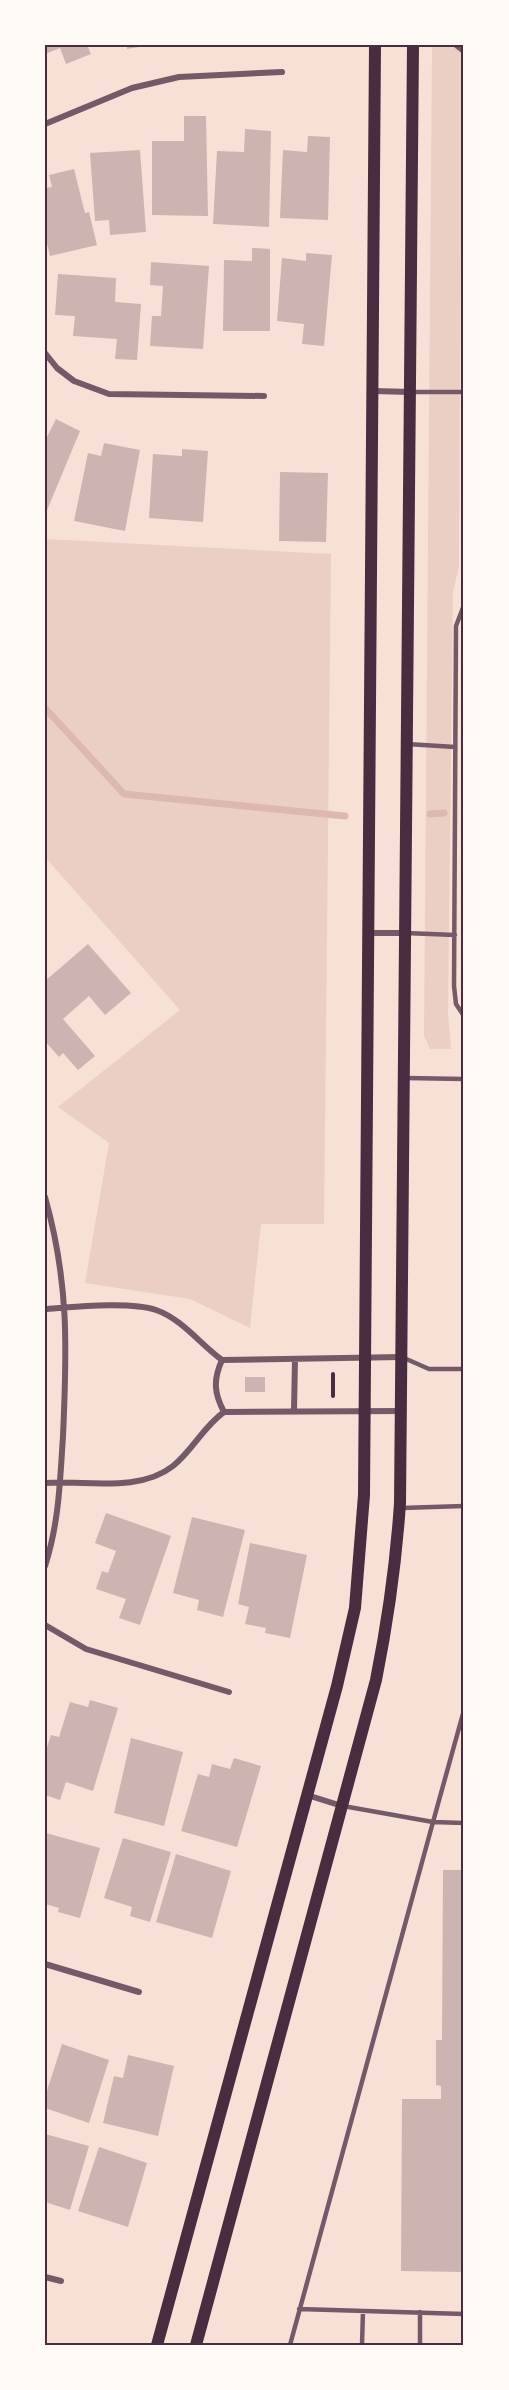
<svg xmlns="http://www.w3.org/2000/svg" width="509" height="2390" font-family="'Playfair Display',serif">
  <rect width="100%" height="100%" fill="#f7e1d7"/>
  <path fill="#ebcfc5" d="M432,45h30l-3,521 -6,26 -5,422 3,35h-21l-6,-13z
    M45,539l286,15 -7,670h-63l-11,104 -60,-29 -105,-16 24,-140 -51,-36 122,-97 -135,-153z"/>
  <g fill="none" stroke-linecap="round" stroke-linejoin="round">
    <path stroke="#dcb8b0" stroke-width="7" d="M45,708l79,86 221,22
      M430,814l14,-1"/>
  </g>
  <path fill="#ccb4b1" d="M45,45h42l4,9 -25,10 -6,-16 -15,6z
    M127,45h17l1,1 -18,3z
    M184,116h22l2,100 -56,-1v-74h32z
    M245,129l26,2 -2,96 -56,-3 4,-73 27,1z
    M308,136l22,1 -2,83 -48,-2 3,-68 24,2z
    M140,150l6,82 -36,3 -1,-15 -14,1 -5,-68z
    M74,169l11,44 4,-1 8,33 -47,11 -5,-21v-47l7,-1 -3,-12z
    M252,248l18,1v82h-47l1,-71 28,1z
    M306,253l26,2 -8,91 -22,-2 2,-20 -27,-3 5,-63 24,3z
    M151,262l58,4 -6,83 -53,-3 2,-30h9l2,-30 -13,-1z
    M58,274l58,4 -1,24 26,2 -4,56 -22,-1 2,-20 -44,-3 2,-20 -20,-1z
    M56,419l24,12 -35,84v-74z
    M104,443l36,7 -15,81 -51,-10 14,-68 13,3z
    M182,449l26,2 -5,71 -54,-4 4,-64 29,2z
    M280,472l48,1 -2,69 -47,-1z
    M88,944l43,49 -26,22 -16,-19 -26,23 32,37 -17,14 -15,-17 -4,4 -14,-16v-60z
    M245,1377h20v15h-20z
    M106,1513l65,23 -31,89 -21,-7 7,-19 -30,-10 6,-18 6,2 8,-22 -21,-8z
    M192,1517l53,13 -22,87 -26,-7 2,-10 -26,-7z
    M250,1543l57,12 -17,83 -25,-5 1,-5 -21,-4 4,-17 -11,-3z
    M90,1700l28,8 -25,83 -27,-9 -6,18 -15,-5v-42l6,-18 8,2 11,-35 18,5z
    M131,1738l52,14 -19,74 -50,-13z
    M234,1758l27,8 -24,81 -56,-16 17,-57 11,3 3,-13 18,5z
    M46,1833l54,15 -20,70 -22,-6 1,-4 -14,-4z
    M123,1838l48,14 -21,70 -20,-6 2,-9 -28,-9z
    M176,1854l55,17 -19,67 -56,-16z
    M443,1870h21v402l-63,-1 1,-172h39v-13l-5,-1v-45h6z
    M62,2044l47,16 -20,63 -44,-15v-11z
    M128,2055l46,11 -16,70 -55,-13 11,-47 9,2z
    M45,2134l44,12 -19,64 -25,-8z
    M99,2147l48,16 -19,64 -50,-16z"/>
  <g fill="none" stroke-linecap="round" stroke-linejoin="round">
    <path stroke="#4a2c40" stroke-width="4" d="M333,1374v22"/>
    <path stroke="#755966" stroke-width="4.5" d="M455,45l9,7
      M410,392h54
      M464,605l-8,21 -2,360 2,18 8,12
      M407,744l48,3
      M405,933l50,2
      M406,1078l58,1
      M404,1358l25,11h35
      M401,1508l63,-2
      M464,1710l-31,112 31,1
      M299,2309l165,5
      M420,2312v33
      M290,2345l143,-523 -90,-16
      M362,2345l1,-34"/>
    <path stroke="#755966" stroke-width="6" d="M45,124l87,-36 47,-11 103,-5
      M45,353l12,15 17,13 35,13 155,2
      M374,391l36,1
      M368,933h37
      M45,1197c24,85 22,151 18,239 -3,45 -4,87 -18,130
      M45,1309c28,-2 85,-8 111,1 26,9 44,34 66,50l179,-3
      M222,1360c-9,20 -8,33 2,52
      M294,1411l1,-52
      M45,1483c40,-3 94,10 128,-17 20,-16 30,-39 51,-54l177,-1
      M45,1625l41,24 143,43
      M307,1795l35,11
      M45,1964l94,28
      M45,2277l16,4"/>
    <path stroke="#4a2c40" stroke-width="12" d="M157,2345l180,-659 18,-78 9,-113 11,-1450
      M196,2345l180,-665c12,-60 20,-116 24,-177l13,-1458"/>
  </g>
  <rect width="509" height="2390" fill="none" stroke="#fffaf5" stroke-width="93"/>
  <rect x="46" y="46" width="416" height="2298" fill="none" stroke="#4a2c40" stroke-width="2"/>
</svg>
